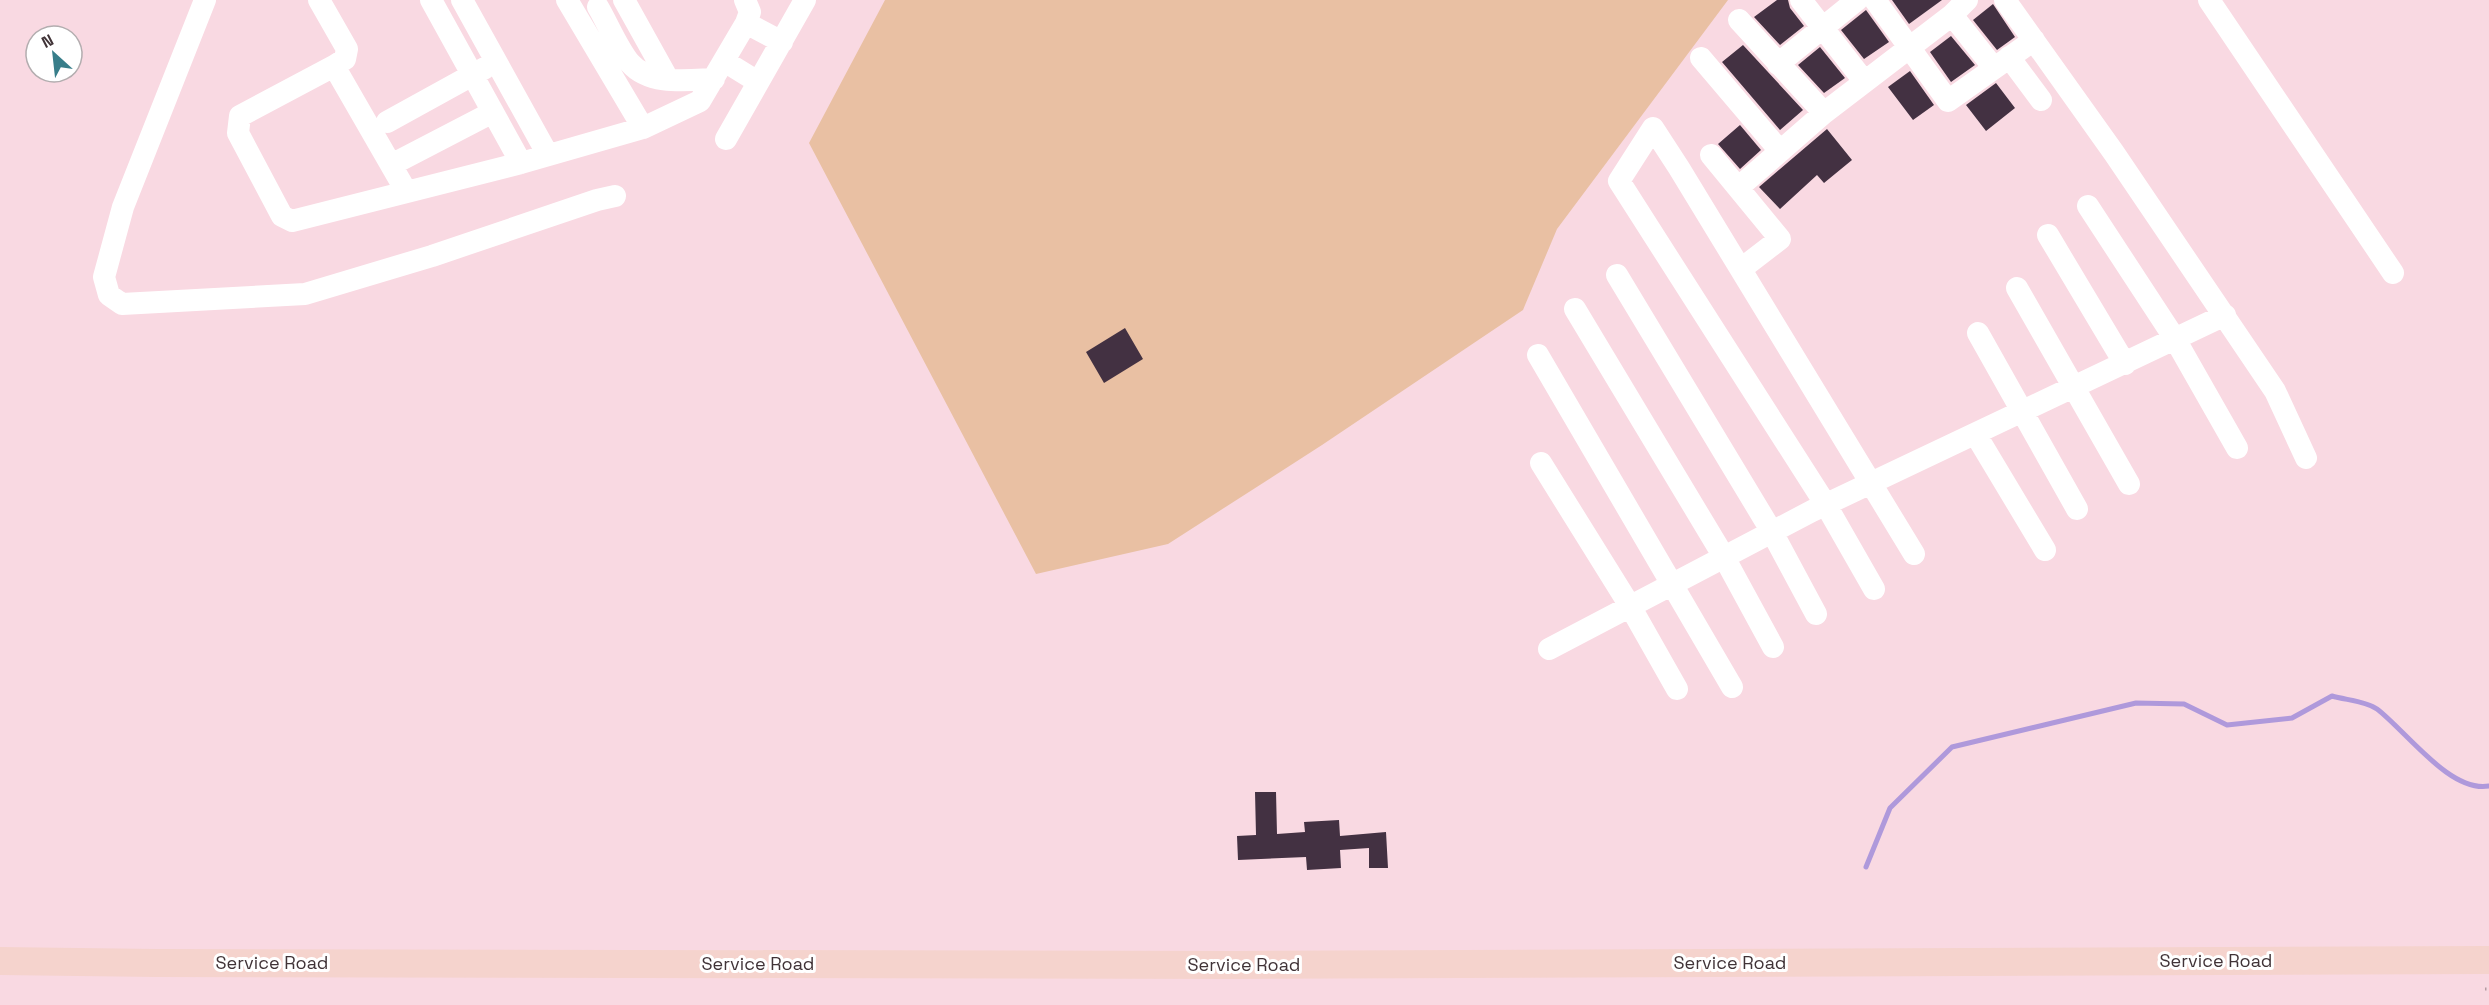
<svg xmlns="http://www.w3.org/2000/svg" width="2489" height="1005" font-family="'Space Grotesk',sans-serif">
  <rect width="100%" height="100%" fill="#f9d9e2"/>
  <path fill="#e9c0a3" d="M885,0h843l-171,229 -34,81 -201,135 -154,99 -132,30 -227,-431z"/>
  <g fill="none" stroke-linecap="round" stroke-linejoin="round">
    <path stroke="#af99db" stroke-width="5" d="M1866,867l24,-59 62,-61 184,-44 48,1 43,21 65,-7 40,-22c13,4 34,5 45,13 29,22 73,84 112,77"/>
  </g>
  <path fill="#433142" d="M1777,0h11l2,8 14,18 -24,19 -26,-28z
    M1892,0h50l-33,24z
    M1993,4l22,33 -18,13 -24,-30z
    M1866,10l23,32 -25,17 -23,-29z
    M1951,36l24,29 -24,17 -21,-30z
    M1743,45l60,65 -23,20 -58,-68z
    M1820,47l25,31 -21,15 -26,-28z
    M1910,71l24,34 -21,15 -25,-33z
    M1996,83l19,25 -29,23 -20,-26z
    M1740,125l21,25 -21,19 -22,-25z
    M1827,129l25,31 -28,23 -7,-8 -37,34 -21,-22z
    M1125,328l18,31 -39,24 -18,-31z
    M1255,792h21l1,42 28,-2 -1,-10 35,-2 1,16 46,-4 2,36h-19v-20l-29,2 1,18 -34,2 -1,-13 -68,3 -1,-24 19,-1z"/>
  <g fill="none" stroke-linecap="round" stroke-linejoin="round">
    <path stroke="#b49ba2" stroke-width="3" stroke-dasharray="1.5 4.5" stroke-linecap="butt" d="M2485,989h4"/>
    <path stroke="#fff" stroke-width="22" d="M205,0l-82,207 -19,70 5,18 13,9 183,-10 127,-38 165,-56 18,-4
      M319,0l28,49 -2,10 -11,7 72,125
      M431,0l90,163
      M462,0l86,155
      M567,0l76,128
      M624,0l44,79
      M1801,0l63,81
      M1875,0l73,101 86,-61
      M2005,0l109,153 161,238 31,67
      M2209,0l184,273
      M598,7c10,17 20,42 32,56 20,23 58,17 84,16
      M1952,15l42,53
      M1739,20l85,93
      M746,23l36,19
      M2009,57l32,43
      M1701,58l79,93
      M724,61l34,21
      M1778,64l79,-64
      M334,66l-94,50 -2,17 44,83 10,5 229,-58 122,-35 57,-27 46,-78 4,-11 -5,-12
      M387,122l98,-54
      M726,139l79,-139
      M1711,155l69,84 -39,30
      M391,165l102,-53
      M1739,187l85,-74 128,-98 15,-15
      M2088,206l87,133 62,109
      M2048,235l77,129
      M1617,275l155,257 44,82
      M2017,288l112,196
      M1575,309l149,248 49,90
      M1978,333l99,176
      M1538,355l194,332
      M1976,435l69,115
      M1541,463l89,143 47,83
      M1874,589l-48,-84 -207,-324 34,-53 26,40 235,386
      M1549,649l263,-138 413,-196"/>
    <path stroke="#f5d3cd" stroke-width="28" d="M0,961l156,2 1079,2 1254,-5"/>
  </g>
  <g text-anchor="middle" stroke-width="6" stroke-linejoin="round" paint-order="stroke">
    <g font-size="18" fill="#403337" stroke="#fff">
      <text x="2216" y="967">Service Road</text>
      <text x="272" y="969">Service Road</text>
      <text x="1730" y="969">Service Road</text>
      <text x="758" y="970">Service Road</text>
      <text x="1244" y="971">Service Road</text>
    </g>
  </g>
  <g transform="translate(54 54) rotate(333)"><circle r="28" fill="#ffffff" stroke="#b3adaf" stroke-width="1.5"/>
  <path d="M0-4.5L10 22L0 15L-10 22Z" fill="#387e8a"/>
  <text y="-9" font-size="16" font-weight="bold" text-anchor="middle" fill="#403337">N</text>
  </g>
</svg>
